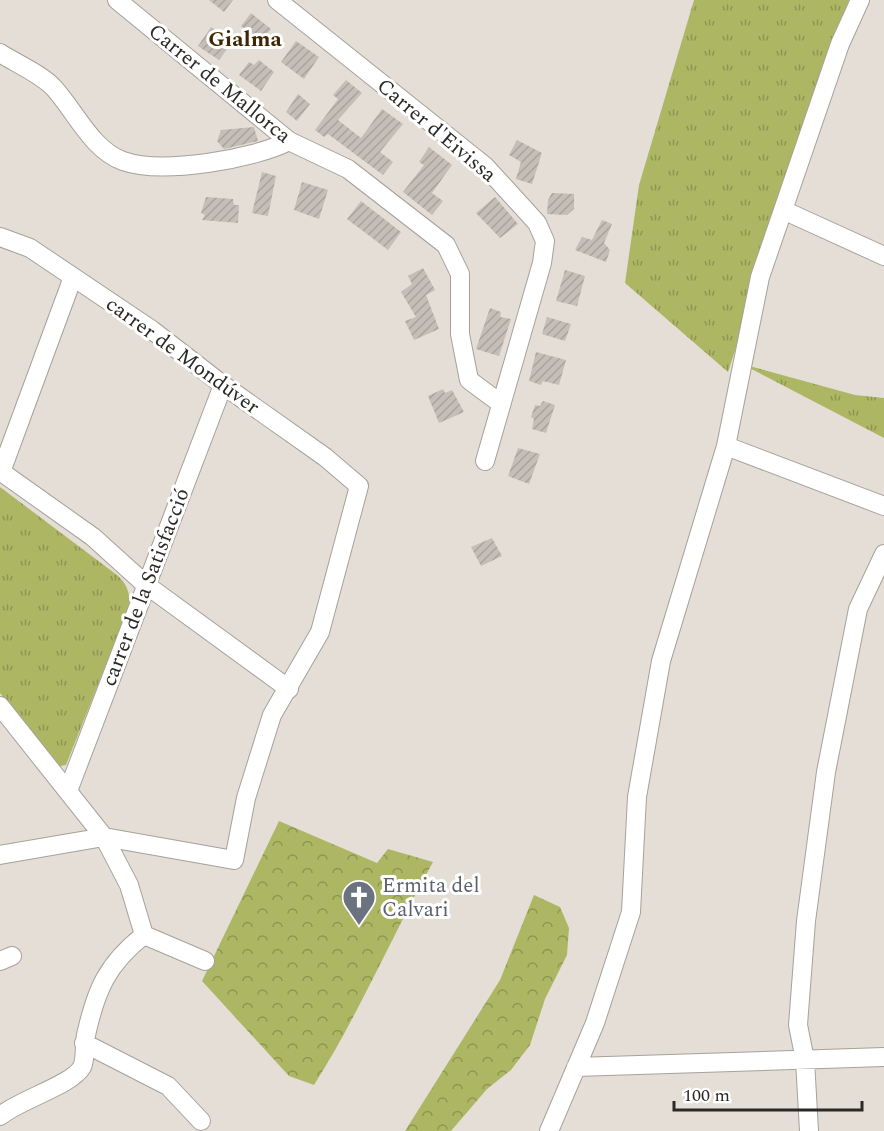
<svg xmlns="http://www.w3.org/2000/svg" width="884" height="1131" font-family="Spectral,serif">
  <defs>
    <pattern id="grass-tufts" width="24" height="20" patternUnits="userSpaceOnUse" patternTransform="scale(1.5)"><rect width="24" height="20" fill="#adb763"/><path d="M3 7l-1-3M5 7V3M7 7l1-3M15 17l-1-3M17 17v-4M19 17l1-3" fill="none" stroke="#8d9551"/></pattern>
    <pattern id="park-crowns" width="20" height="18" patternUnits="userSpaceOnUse" patternTransform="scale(1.5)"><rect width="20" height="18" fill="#adb763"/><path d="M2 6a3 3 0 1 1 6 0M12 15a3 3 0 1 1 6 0" fill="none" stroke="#8d9551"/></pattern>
    <pattern id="building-hatch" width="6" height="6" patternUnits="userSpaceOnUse" patternTransform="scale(1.5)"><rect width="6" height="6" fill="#c4beb7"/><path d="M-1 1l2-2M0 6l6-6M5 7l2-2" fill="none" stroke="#a9a39d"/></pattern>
  </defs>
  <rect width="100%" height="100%" fill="#e4ded7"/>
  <path fill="url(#grass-tufts)" d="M694,0h155l-121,372 -103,-89 14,-98z
    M742,364l113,31 29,3v40z
    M0,487l117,88c10,9 12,16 13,29l-64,161 -11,2 -55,-74z"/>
  <path fill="url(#park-crowns)" d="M279,821l98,42 11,-14 45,13c-41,74 -74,152 -119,223l-25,-9 -87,-95z
    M534,895l26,12 9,21 -2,27 -22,44 -15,46 -19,25 -24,19 -36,42h-46l95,-151z"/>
  <path fill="url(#building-hatch)" d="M209,0h24l-9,12z
    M251,13l20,16 -9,12 -21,-15z
    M211,27l21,15 -13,18 -21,-14z
    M296,41l23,16 -15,22 -23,-17z
    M259,60l15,12 -13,19 -22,-16 10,-13 5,3z
    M346,80l16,13 -24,27 23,18 21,-29 21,15 -23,28 13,10 -10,13 -55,-41 -4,3 -9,-7 23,-31 -5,-4z
    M298,94l12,10 -13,17 -11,-9z
    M254,127l4,14 -34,8 -7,-8 4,-11z
    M517,140l25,13 -10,31 -16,-5 5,-17 -12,-7z
    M429,147l23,18 -20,28 11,8 -11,14 -29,-23 21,-27 -5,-3z
    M262,172l14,4 -8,40 -16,-3z
    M302,182l26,8 -9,29 -25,-9z
    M552,193l22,1v15l-7,6 -20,-1 1,-14z
    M206,197l27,2 1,6h5l-1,18 -36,-3 3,-5 -4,-2z
    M495,197l23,27 -18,14 -24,-25z
    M361,201l40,31 -13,18 -41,-31z
    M602,220l10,4 -8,19 6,7 -4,12 -31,-12 7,-13 10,3z
    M423,268l12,22 -9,5 13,34 -25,11 -9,-19 11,-4 -15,-25 11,-8 -4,-8z
    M565,270l20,6 -8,30 -21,-5z
    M490,308l11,4 -1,5 11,2 -12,37 -23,-7z
    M547,317l24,7 -6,17 -23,-7z
    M536,352l30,8 -7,25 -16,-4 -2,4 -12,-4z
    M443,389l2,4 7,-3 12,22 -25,11 -11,-27z
    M543,401l12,4 -9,28 -14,-4 2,-10 -3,-2 4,-12 5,1z
    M518,448l22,6 -11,30 -21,-8z
    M492,538l10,18 -21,10 -10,-19z"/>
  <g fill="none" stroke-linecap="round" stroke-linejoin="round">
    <defs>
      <path id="minor" d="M117,0l172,141 59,28 98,76 14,29v60l9,46 31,23
        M277,0l208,166 52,57 8,18 -3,22 -57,198
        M0,53c17,11 41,21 54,35 21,23 38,62 69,73 39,14 131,-2 166,-20
        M783,210l101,46
        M0,237l30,11 122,82 71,55 102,72 34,29 -39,146 -48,83 -26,83 -12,62 -130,-23 -104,18
        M726,446l158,60
        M0,471l93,66 52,47 144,105
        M1,472l72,-195
        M0,706l104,131 25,48 15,50c-37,29 -48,55 -58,100 -2,10 0,24 -4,32 -10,18 -61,32 -82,49
        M68,791l155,-406
        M144,935l61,26
        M0,961l12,-5
        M84,1043l84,43 33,35
        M576,1067l308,-10
        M549,1131l46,-108 36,-111 6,-115 24,-136 65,-215 34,-169 80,-233 20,-44
        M809,1131l-4,-71 -7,-35 8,-104 20,-149 32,-163 26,-55"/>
    </defs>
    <use href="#minor" stroke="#a6a19a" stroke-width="20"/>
    <use href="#minor" stroke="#fff" stroke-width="18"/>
  </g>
  <defs>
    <symbol id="church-pin" viewBox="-11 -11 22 30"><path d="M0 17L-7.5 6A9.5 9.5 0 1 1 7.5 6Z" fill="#6b7280" stroke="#fff"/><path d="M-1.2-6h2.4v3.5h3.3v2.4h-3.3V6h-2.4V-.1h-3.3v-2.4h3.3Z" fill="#fff"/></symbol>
  </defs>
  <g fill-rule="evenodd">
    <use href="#church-pin" x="340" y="878" width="38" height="52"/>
  </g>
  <g text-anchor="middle" stroke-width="6" stroke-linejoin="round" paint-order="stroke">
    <g font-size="21" fill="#2b2926" stroke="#fff">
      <text transform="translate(220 83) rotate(39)" y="7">Carrer de Mallorca</text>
      <text transform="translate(437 130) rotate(40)" y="7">Carrer d'Eivissa</text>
      <text transform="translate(183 355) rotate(36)" y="7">carrer de Mondúver</text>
      <text transform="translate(145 587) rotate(-69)" y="7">carrer de la Satisfacció</text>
    </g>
    <g font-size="21" fill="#5b616d" stroke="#fff" text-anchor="start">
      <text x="382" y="892">Ermita del<tspan x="382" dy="24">Calvari</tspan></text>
    </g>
    <g font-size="22" font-weight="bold" fill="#3e2602" stroke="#fff">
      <text x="245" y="46">Gialma</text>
    </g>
  </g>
  <path d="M674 1101v9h188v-9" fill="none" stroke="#2b2926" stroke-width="3"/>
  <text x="683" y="1101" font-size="18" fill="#2b2926" stroke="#ffffff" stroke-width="4.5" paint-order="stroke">100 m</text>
</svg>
